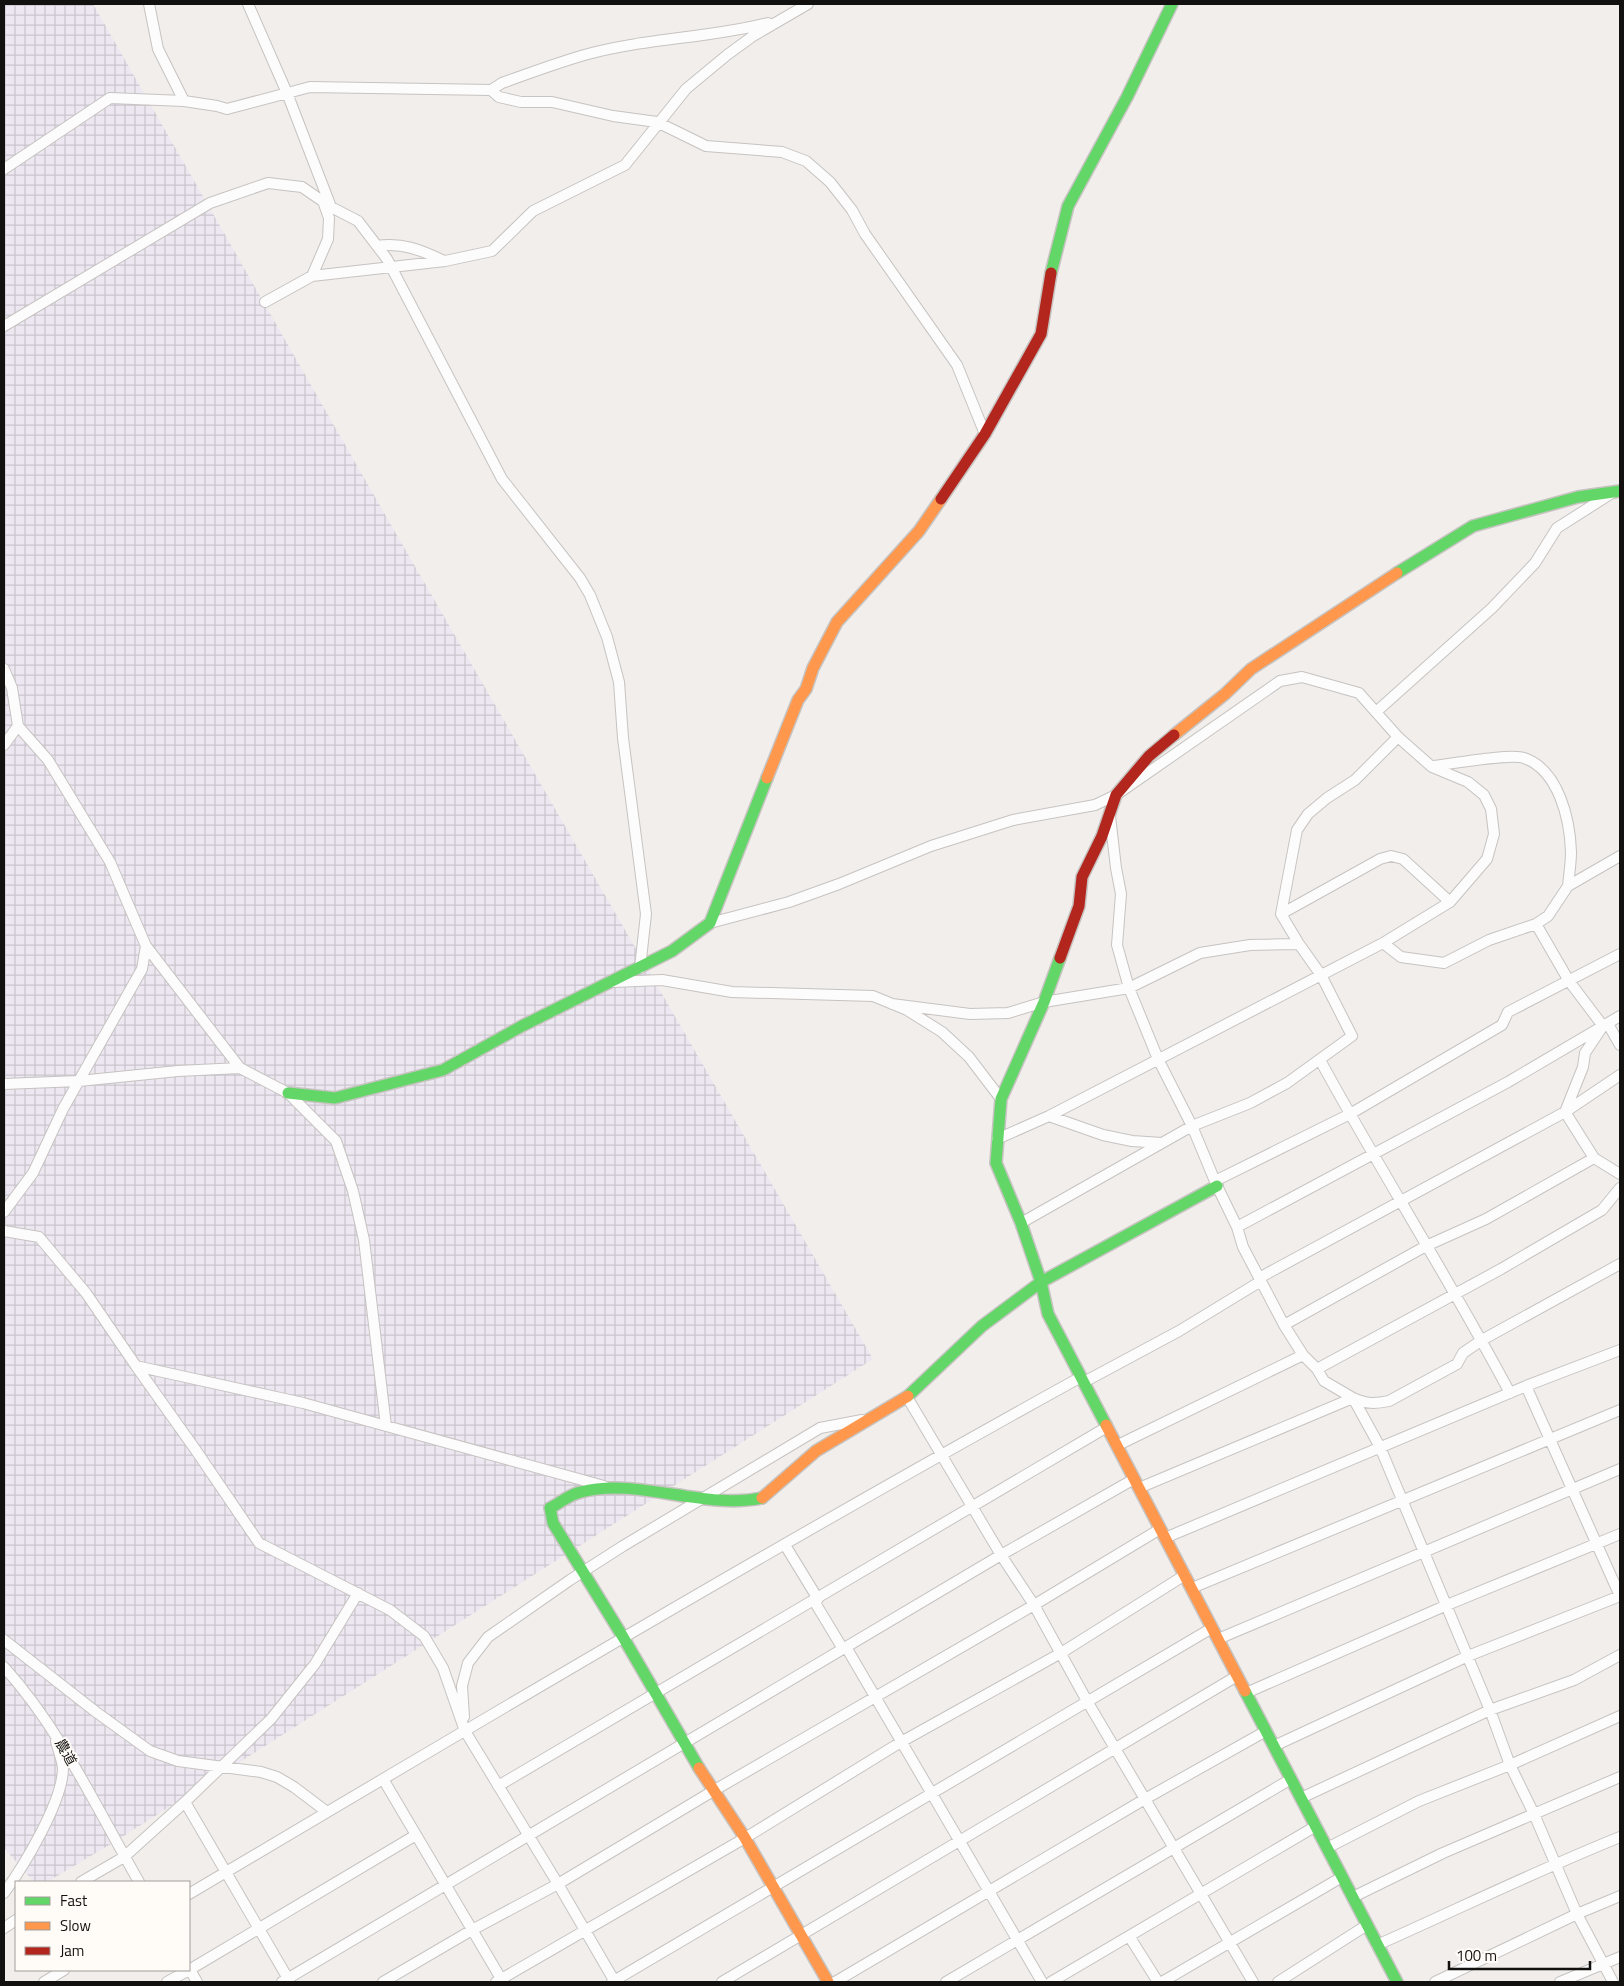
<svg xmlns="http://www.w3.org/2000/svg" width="1624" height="1986" font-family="'Titillium Web','Noto Sans SC',sans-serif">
  <defs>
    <pattern id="industrial-grid" width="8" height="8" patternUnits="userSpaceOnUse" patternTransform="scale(1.25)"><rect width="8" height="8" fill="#ede7f1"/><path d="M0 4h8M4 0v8" fill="none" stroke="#cac5cd"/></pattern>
  </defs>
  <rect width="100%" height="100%" fill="#f1eeeb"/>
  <path fill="url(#industrial-grid)" d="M4,4h89l294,514 486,841 -762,485 -64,38h-13l-30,-34z"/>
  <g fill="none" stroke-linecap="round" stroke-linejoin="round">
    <defs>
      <path id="street" d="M149,4l9,45 26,52
        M248,4l39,89 44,114 27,14 29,38 115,220 78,99 10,17 17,42 12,45 4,56 23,176 -6,54
        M491,90l11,-7c28,-10 57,-21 86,-29 59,-16 122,-16 180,-31
        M4,169l106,-71 74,3 33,5 10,3 83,-22 181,3 8,7 22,5h31l61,14 44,6 49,24 76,6 24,9 24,21 22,28 13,24 92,131 28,69
        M377,246c25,-4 44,4 67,15
        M312,276l133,-15 47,-10 41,-40 92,-46 61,-76 41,-34 26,-19 55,-32
        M265,302l47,-26 16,-37 1,-21 -6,-17
        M4,326l206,-123 58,-20 34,4 29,20
        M4,669l8,19 6,38 30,34 62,102 36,84 94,122 48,25 48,48 17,50 11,49 22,186
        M1376,712l116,-104 43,-45 22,-35 55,-35
        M4,745l14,-19
        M1433,766c18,-2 78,-13 91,-8 35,12 46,62 47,94 0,11 -2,23 -3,34
        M1110,816l6,52 5,26 -4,51 12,43 29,71 34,67 25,60 20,41 6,20 41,78 19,30 14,14 7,12 29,17 27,49 110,263 20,55 24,49 43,100 36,68
        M1281,914l99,-55 11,-3 12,3 47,43
        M710,923l79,-21 50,-18 92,-38 82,-26 82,-15 21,-10 164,-114 22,-4 57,16 39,44 34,30 36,15 16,13 7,14 3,25 -7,25 -37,43 -67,41 -334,173 -52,23
        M1536,924l33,57 34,45 -18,27 -2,14 -18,45 29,46 26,16
        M1383,943l18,14 43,6 45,-23 47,-16 12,-8 20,-30 52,-30
        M1299,944l-18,-30 16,-84 11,-16 19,-16 28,-18 43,-43
        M613,982l49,-2 70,12 141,4 34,14 35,22 27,25 32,42
        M892,1004l78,10 38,-1 36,-11 85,-14 71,-35 50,-8 49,-1 22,31 31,61 -65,47 -37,20 -58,23 -171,97
        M1608,1024l12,21
        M1320,1060c61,112 130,220 190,333
        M4,1084l75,-3 99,-10 62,-3
        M1049,1116l54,19 29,6 30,2
        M1215,1181l135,-67 152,-89 6,-13 112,-58
        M4,1212l29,-39 30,-64 79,-140 4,-23
        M1237,1227l271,-145 112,-66
        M4,1231l35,6 47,56 50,73 167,37 301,83
        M1259,1278l306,-166 55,-37
        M1284,1325l142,-79 60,-27 108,-61
        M136,1366l59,83 64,94 131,67 34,26 19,32 22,63 93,153 57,98
        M1317,1369l184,-100 101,-59 18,-22
        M1084,1382l95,-51 82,-50
        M1526,1386l94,210
        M907,1397l94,158 33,50 53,96 166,281
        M1118,1445l185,-90
        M1139,1488l214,-90c13,6 22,6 36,3l68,-37 6,-11 19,-13 138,-76
        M1165,1538l361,-152 94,-36
        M785,1545l33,54
        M1192,1588l428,-178
        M814,1601l29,48
        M1218,1639l402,-170
        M4,1640l92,72 54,39 28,10 83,11 16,5 17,10 33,25
        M846,1647l196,335
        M4,1667c57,63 93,142 135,215
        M1246,1693l201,-88 173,-71
        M464,1717l-2,-31 6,-23 20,-26 82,-57 53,-34 197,-118 42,-8
        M1274,1746l194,-90 152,-60
        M383,1779l120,203
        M498,1786l609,-359
        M1301,1798l189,-88 84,-30 46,-25
        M185,1802l105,180
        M1327,1848l92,-47 91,-36 110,-49
        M81,1882l43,-25 61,-55 86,-83 44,-55 43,-71
        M4,1893c20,-27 59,-92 59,-125 -1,-9 -5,-18 -7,-27
        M189,1894c295,-175 591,-351 892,-517
        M1353,1897l90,-44 177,-76
        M4,1928l12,-8
        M1129,1936l29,46
        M1377,1945c81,-36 161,-75 243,-108
        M189,1968l8,14
        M189,1970l227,-135
        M44,1982l20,-12
        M167,1982l22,-12
        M282,1982l719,-427 133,-76
        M383,1982l89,-52 86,-46 155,-93 321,-186 126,-76
        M496,1982l249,-144 156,-96 160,-89 124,-78
        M612,1982l600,-354
        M722,1982l515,-306
        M835,1982l310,-183 121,-68
        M946,1982l345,-203
        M1051,1982l265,-156
        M1162,1982l180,-105
        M1278,1982l89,-57
        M1435,1982l142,-68 43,-18
        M1560,1982l60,-25"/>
      <path id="fast" d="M1051,273l17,-67 59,-109 45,-93
        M1397,573l76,-47 105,-29 42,-6
        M1060,958l-16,44 -43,97 -5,64 25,60 20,59 7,32 58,111
        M288,1093l47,5 108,-28 79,-44 150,-75 38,-28 57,-145
        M908,1396l74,-70 59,-44 176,-96
        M1245,1691l152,291
        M699,1768l-76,-131 -70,-114 -3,-15c10,-5 20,-14 31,-16 56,-15 122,18 181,6"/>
      <path id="slow" d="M1174,735l51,-41 26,-25 146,-96
        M767,778l31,-78 8,-11 7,-21 24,-46 82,-91 22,-32
        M1106,1425l139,266
        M762,1498l54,-47 92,-55
        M699,1768l46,70 83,144"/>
      <path id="jam" d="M941,499l44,-65 56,-100 10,-61
        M1060,958l19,-52 3,-29 20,-41 14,-41 33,-39 25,-21"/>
    </defs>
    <use href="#street" stroke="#c6c3c1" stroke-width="12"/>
    <use href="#fast" stroke="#c6c3c1" stroke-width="14"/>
    <use href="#slow" stroke="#c6c3c1" stroke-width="14"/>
    <use href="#jam" stroke="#c6c3c1" stroke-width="14"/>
    <use href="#street" stroke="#fdfcfc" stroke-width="10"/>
    <use href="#fast" stroke="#63d668" stroke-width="11"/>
    <use href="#slow" stroke="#ff974d" stroke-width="11"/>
    <use href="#jam" stroke="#b3261e" stroke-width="11"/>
  </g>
  <g text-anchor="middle" stroke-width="4" stroke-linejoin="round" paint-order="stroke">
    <g font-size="14" fill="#13110f" stroke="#fffcf8">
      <text transform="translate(66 1752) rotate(61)" y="5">農道</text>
    </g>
  </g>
  <rect width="1624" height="1986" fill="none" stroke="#13110f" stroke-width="10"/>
  <rect x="15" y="1881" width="175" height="90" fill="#fffcf8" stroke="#a19e9b"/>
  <rect x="25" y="1897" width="25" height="8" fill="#63d668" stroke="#a19e9b"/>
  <text x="60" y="1906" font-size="15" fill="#13110f">Fast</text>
  <rect x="25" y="1922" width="25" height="8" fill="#ff974d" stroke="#a19e9b"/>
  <text x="60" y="1931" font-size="15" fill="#13110f">Slow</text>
  <rect x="25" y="1947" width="25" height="8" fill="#b3261e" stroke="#a19e9b"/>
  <text x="60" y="1956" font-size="15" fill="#13110f">Jam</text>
  <path d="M1449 1961v8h141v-8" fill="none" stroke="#13110f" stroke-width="2.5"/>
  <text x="1456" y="1961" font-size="15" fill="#13110f" stroke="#fffcf8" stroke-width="4" paint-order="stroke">100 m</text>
</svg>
